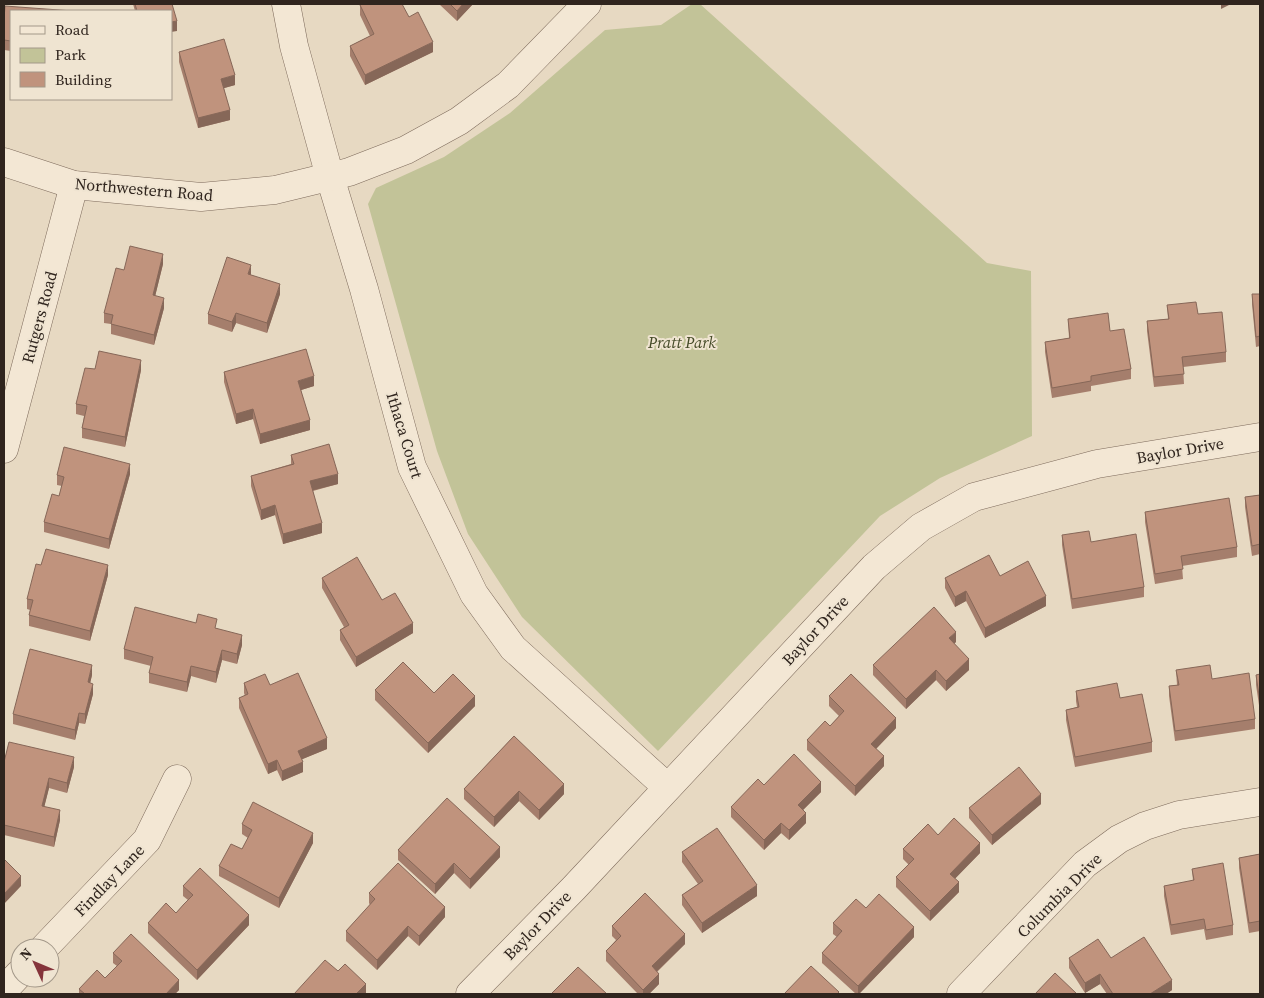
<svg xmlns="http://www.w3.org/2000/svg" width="1264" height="998" font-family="'Source Serif 4',serif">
  <rect width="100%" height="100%" fill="#e7d9c2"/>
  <path fill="#c2c398" d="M692,4h8l287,259 44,8 1,165 -92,42 -60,38 -222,235 -136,-134 -54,-83 -31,-83 -69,-247 8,-16 68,-31 66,-44 95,-83 56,-5z"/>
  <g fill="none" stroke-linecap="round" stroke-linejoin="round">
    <defs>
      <path id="minor" d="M286,4l8,42 36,131 34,112 48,178 62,127 39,54 154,139
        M4,449l70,-264
        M44,948l103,-108 30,-61
        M4,990l16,-17
        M470,994l104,-106 300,-321 47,-40 53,-30 123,-33 163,-27
        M961,994l124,-130 34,-25 26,-13 34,-11 81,-13"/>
      <path id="tertiary" d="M4,162l70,23 127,12 74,-7 74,-18 57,-22 53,-29 49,-36 79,-81"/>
    </defs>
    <use href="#minor" stroke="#7e6b5c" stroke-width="29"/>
    <use href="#tertiary" stroke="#7e6b5c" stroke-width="29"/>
    <use href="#minor" stroke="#f3e7d4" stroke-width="28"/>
    <use href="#tertiary" stroke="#f3e7d4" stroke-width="28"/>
  </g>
  <path fill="#a57e6c" d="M133,4h39l5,27 -6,-20h-36z
    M439,4h34l-16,17z
    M360,5l49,12 24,35 -68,33 -15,-29v-10l20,-10 -10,-21z
    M11,11v40l-7,-1v-31z
    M179,52l56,33 -11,3 6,32 -32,8 -19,-66z
    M163,264l-8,32 9,12 -10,37 -43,-11v-10l-7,-1v-10l20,-43z
    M251,275l29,19 -13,39 -31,-10 -4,9 -24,-8v-10z
    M1252,294h8v52l-4,1 -4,-43z
    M1167,305l31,9 28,38v10l-43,5 1,17 -30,3 -7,-56v-10l21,-2z
    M1068,319l42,12 21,38v10l-40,7v5l-39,7 -7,-46v-10l24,-4z
    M141,370l-16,77 -43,-9v-10l2,-12 -8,-2v-10z
    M224,372l90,14 -13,4 9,40 -50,14 -7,-25 -17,5 -12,-42z
    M291,455l47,29 -25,7 9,42 -39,11 -8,-29 -14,5 -10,-34v-10l40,-12z
    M130,474l-21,75 -65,-17v-10l15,-26 3,-10 -5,-1v-10z
    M1260,495v59l-8,2 -7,-49v-10z
    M1145,512l92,35v10l-55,9 1,13 -28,5 -10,-62z
    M1062,535l29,7 53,45v10l-72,12 -10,-64z
    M41,565l67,10 -18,66 -61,-15v-11l1,-5 -3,-1v-10z
    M1000,576l46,30 -61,32 -19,-37 -11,6 -10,-19v-10z
    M322,578l60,22 31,33 -57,34 -16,-27v-10l4,-3 -22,-39z
    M217,628l25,17 -5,19 -15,-4 -6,23 -25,-7 -4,16 -38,-9v-10l2,-7 -27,-7v-10z
    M956,642l-2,2 15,26 -23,21 -10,-11 -30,29 -33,-34v-10z
    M1176,670l79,49v10l-80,12 -6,-45v-10l8,-1z
    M1260,674v38l-4,-27v-10z
    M92,675l-2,8 3,11 -8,30 -6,-1 -4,17 -62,-16v-10z
    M244,683l26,2 57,64 -25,10 1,13 -21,9 -5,-11 -9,4 -29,-66v-10l6,-2 -1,-3z
    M375,690l100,16 -47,47 -53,-53z
    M1076,691l44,7 32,44v10l-77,15 -9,-47v-10l11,-3 -1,-6z
    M829,696l67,32 -20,21 8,17 -29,30 -48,-46v-10l23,-14 9,-10 -10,-10z
    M514,736l50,58 -25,26 -20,-19 -25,26 -30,-28v-10z
    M4,762l70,5 -7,26 -18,-5 -5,19 16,13 -6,27 -50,-12z
    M764,785l57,7 -18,18 3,13 -17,17 -8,-7 -17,17 -33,-33v-10z
    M1041,804l-49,41 -23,-27v-10z
    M242,824l71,19 -34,65 -60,-32v-10l23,-17 6,-11 -6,-4z
    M903,849l77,4 -25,25 4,14 -29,29 -34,-34v-10l13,-12 -6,-6z
    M398,850l102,7 -30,32 -16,-16 -19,21 -37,-34z
    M682,852l75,44 -55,37 -20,-28v-10l16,-11 -16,-22z
    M1260,854v77l-11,2 -10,-65v-10z
    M1192,869l41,56v10l-27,5 -2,-11 -33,6 -7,-39v-10l29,-5z
    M183,886l66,39 -52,55 -49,-47v-10l28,-10 12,-13 -5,-4z
    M369,893l76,24 -26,29 -11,-10 -31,34 -31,-29v-10l24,-26 -1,-2z
    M866,908l48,29 -55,57h-3l-34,-31v-10l15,-16 -4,-3v-11z
    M612,926l73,18 -28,28 2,12 -10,10h-11l-32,-33v-10l10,-11 -4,-4z
    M113,953l66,37 -4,4h-96v-5l26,-11 12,-12 -4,-3z
    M1069,958h42l61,32 -6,4h-59l-7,-10 -15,9 -16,-25z"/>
  <path fill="#866758" d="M463,4h10l-16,17v-10z
    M1221,4h10l-10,5z
    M177,21v10l-6,1v-10z
    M433,42v10l-68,33v-10z
    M235,75v10l-14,4v-10z
    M230,110v10l-32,8v-10z
    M163,254v10l-10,41v-10z
    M251,265v10l-3,9v-10z
    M280,284v10l-13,39v-10z
    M164,298v10l-10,37v-10z
    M236,313v10l-4,9v-10z
    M141,360v10l-16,77v-10z
    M314,376v10l-16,5v-10z
    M253,409v10l-17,5v-10z
    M310,420v10l-50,14v-10z
    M130,464v10l-21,75v-10z
    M338,474v10l-28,7v-10z
    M275,505v10l-14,5v-10z
    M322,523v10l-39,11v-10z
    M108,565v10l-18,66v-10z
    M966,591v10l-11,6v-10z
    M1046,596v10l-61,32v-10z
    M413,623v10l-57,34v-10z
    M956,632v10l-7,6v-10z
    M242,635v10l-5,19v-10z
    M222,650v10l-6,23v-11z
    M969,659v11l-23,21v-10z
    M92,665v10l-4,17v-10z
    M191,666v10l-4,16v-10z
    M936,670v10l-30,29v-10z
    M93,684v10l-8,30v-10z
    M475,696v10l-47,47v-10z
    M79,713v10l-4,17v-10z
    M896,718v10l-25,26v-10z
    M327,738v11l-29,12v-10z
    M884,756v10l-29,30v-10z
    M74,757v10l-7,26v-10z
    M277,760v10l-9,4v-10z
    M303,762v10l-21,9v-10z
    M49,778v10l-7,28v-10z
    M821,782v10l-23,23v-10z
    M564,784v10l-25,26v-10z
    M519,791v10l-25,26v-10z
    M1041,794v10l-49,41v-10z
    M60,810v10l-6,27v-10z
    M806,813v10l-17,17v-10z
    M781,823v10l-17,17v-10z
    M313,833v10l-34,65v-10z
    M980,843v10l-30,31v-10z
    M500,847v10l-30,32v-10z
    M454,863v10l-19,21v-10z
    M21,876v10l-17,18v-10z
    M959,882v10l-29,29v-10z
    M757,885v11l-55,37v-10z
    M445,907v10l-26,29v-10z
    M249,915v10l-52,55v-10z
    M408,926v10l-31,34v-10z
    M914,927v10l-55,57h-1v-8z
    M685,934v10l-33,32v-10z
    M659,974v10l-10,10h-6v-4z
    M1100,974v10l-15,9v-10z
    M179,980v10l-4,4h-9z
    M1172,980v10l-6,4h-16z
    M366,984v10h-10z"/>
  <path fill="#c0937d" stroke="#866758" d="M135,4h37l5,17 -6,1v-11h-34z
    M362,4h40l7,13 9,-5 15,30 -68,33 -15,-29 24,-12 -14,-29z
    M450,4h13l-6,7z
    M5,6l68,5h-62v30l-7,-1v-21z
    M224,39l11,36 -14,4 9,31 -32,8 -19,-66z
    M130,246l33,8 -10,41 11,3 -10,37 -43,-11 2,-9 -9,-2 12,-45 8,2z
    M227,257l24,8 -3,9 32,10 -13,39 -31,-10 -4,9 -24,-8z
    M1252,294h8v42l-4,1z
    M1196,302l2,12 24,-2 4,40 -44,5 2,17 -30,3 -7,-56 22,-2 -2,-14z
    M1108,313l2,18 14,-2 7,40 -40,7v5l-39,7 -7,-46 25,-4 -2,-19z
    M306,349l8,27 -16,5 12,39 -50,14 -7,-25 -17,5 -12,-42z
    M99,351l42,9 -16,77 -43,-9 5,-22 -11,-2 9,-36 10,1z
    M329,444l9,30 -28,7 12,42 -39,11 -8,-29 -14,5 -10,-34 43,-12 -3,-9z
    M64,447l66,17 -21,75 -65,-17 8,-28 7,2 5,-19 -7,-2z
    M1260,495v49l-8,2 -7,-49z
    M1229,498l8,49 -56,9 2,13 -28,5 -10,-62z
    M1089,531l2,11 45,-8 8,53 -72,12 -10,-64z
    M46,549l62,16 -18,66 -61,-16 4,-15 -6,-1 9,-35 5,1z
    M989,555l11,21 28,-15 18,35 -61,32 -19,-37 -11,6 -10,-19z
    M357,557l25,43 13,-7 18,30 -57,34 -16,-27 9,-5 -27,-47z
    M135,607l61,16 2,-9 19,5 -2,9 27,7 -5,19 -15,-4 -6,22 -25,-6 -4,16 -38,-9 4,-16 -29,-8z
    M934,607l22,25 -7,6 20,21 -23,22 -10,-11 -30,29 -33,-34z
    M30,649l62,16 -4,17 5,2 -8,30 -6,-1 -4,17 -62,-16z
    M403,662l31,31 19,-19 22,22 -47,47 -53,-53z
    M1210,665l2,14 37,-6 6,46 -80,12 -6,-45 10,-1 -3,-15z
    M298,673l29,65 -29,13 5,11 -21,9 -5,-11 -9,4 -29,-66 9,-4 -4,-11 21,-9 5,11z
    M851,674l45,44 -25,26 13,12 -29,30 -48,-46 18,-19 5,5 14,-15 -15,-15z
    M1260,674v28l-4,-27z
    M1117,683l3,15 22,-4 10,48 -77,15 -9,-47 13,-3 -3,-16z
    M514,736l50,48 -25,26 -20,-19 -25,26 -30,-28z
    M9,742l65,15 -7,26 -18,-5 -7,28 18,4 -6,27 -50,-12v-63z
    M794,754l27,28 -23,23 8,8 -17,17 -8,-7 -17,17 -33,-33 27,-28 6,6z
    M1019,767l22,27 -49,41 -23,-27z
    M447,798l53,49 -30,32 -16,-16 -19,21 -37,-34z
    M253,802l60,31 -34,65 -60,-32 12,-22 11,5 10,-19 -10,-6z
    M954,818l26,25 -30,31 9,8 -29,29 -34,-34 18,-18 -11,-10 25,-25 10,11z
    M717,828l40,57 -55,38 -20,-28 21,-14 -21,-29z
    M1260,854v67l-11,2 -10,-65z
    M4,859l17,17 -17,18z
    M398,863l47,44 -26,29 -11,-10 -31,34 -31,-29 29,-32 -6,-6z
    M1223,863l10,62 -27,5 -2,-11 -33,6 -7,-39 30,-6 -2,-11z
    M200,868l49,47 -52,55 -49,-47 18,-20 10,10 8,-9 9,-9 -10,-9z
    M645,893l40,41 -33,32 7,8 -16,16 -37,-39 15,-15 -9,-10z
    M879,894l35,33 -56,59 -36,-33 20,-22 -9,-8 23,-24 10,9z
    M131,934l48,46 -13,14h-81l-6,-5 18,-19 8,8 17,-17 -9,-8z
    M1144,937l28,43 -22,14h-37l-13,-20 -15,9 -16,-25 29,-19 13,19z
    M325,960l13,11 7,-7 21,20 -10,10h-62z
    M811,966l28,26 -2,2h-53z
    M578,967l29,27h-56z
    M1055,973l22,21h-42z"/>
  <g text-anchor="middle" stroke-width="4" stroke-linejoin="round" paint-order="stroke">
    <g font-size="16" fill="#30251e" stroke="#efe4d1">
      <text transform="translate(144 189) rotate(5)" y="6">Northwestern Road</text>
      <text transform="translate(39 317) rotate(-75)" y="6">Rutgers Road</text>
      <text transform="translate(405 435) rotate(73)" y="6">Ithaca Court</text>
      <text transform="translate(1180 450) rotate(-10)" y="6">Baylor Drive</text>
      <text transform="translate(815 630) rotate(-47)" y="6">Baylor Drive</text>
      <text transform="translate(109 880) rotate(-46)" y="6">Findlay Lane</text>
      <text transform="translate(1059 895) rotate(-45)" y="6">Columbia Drive</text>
      <text transform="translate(537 925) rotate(-46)" y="6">Baylor Drive</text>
    </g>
    <g font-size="16" font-style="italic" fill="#444a27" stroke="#efe4d1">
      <text x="682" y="348">Pratt Park</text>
    </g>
  </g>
  <rect width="1264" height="998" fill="none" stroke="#30251e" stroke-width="10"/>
  <rect x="10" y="10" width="162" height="90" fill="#efe4d1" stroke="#a39889"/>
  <rect x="20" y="26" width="25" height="8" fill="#f3e7d4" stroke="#a39889"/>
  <text x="55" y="35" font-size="15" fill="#30251e">Road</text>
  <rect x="20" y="48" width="25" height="15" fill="#c2c398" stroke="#a39889"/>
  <text x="55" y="60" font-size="15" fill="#30251e">Park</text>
  <rect x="20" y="72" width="25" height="15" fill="#c0937d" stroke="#a39889"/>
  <text x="55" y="85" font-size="15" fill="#30251e">Building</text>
  <g transform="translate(35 963) rotate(314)"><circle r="24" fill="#efe4d1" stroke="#a39889"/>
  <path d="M0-4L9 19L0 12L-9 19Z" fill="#85343b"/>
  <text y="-8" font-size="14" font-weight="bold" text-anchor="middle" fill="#30251e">N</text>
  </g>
</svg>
